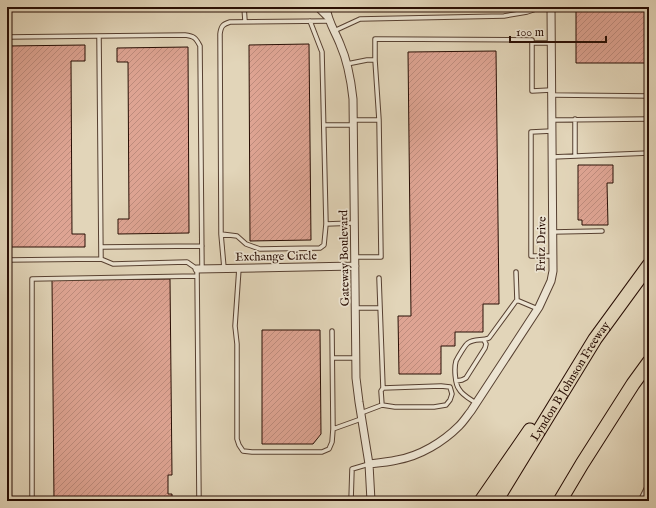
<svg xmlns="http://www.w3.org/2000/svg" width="656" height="508" font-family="'IM FELL English',serif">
  <defs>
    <pattern id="building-hatch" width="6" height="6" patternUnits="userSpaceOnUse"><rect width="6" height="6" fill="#dea493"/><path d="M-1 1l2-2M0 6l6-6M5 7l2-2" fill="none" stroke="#be8c7d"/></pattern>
  </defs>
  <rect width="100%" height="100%" fill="#e2d5b9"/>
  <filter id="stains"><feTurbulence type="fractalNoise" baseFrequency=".005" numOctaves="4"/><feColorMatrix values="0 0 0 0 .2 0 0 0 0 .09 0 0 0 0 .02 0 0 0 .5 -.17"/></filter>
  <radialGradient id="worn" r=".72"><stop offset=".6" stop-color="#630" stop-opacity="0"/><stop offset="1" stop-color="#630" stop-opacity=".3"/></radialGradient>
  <path fill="url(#building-hatch)" stroke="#290e04" d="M576,7h73v56h-73z
    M309,44l2,196 -61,1 -1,-196z
    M85,45v16h-14l1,173h13v13h-78v-201z
    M188,47l1,186 -71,1v-15h11l-1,-157h-11v-14z
    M496,51l3,253h-16v28h-28v14h-14v28h-42l-1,-58h13l-3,-264z
    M578,165h35v18h-6l1,42h-26v-5h-4z
    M170,279l2,196h-4v19h4v7h-118l-2,-221z
    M262,330h58l1,104 -8,10h-51z"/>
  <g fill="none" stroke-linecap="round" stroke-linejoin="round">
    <defs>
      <path id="lane" d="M244,7l1,14
        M310,21l12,31 4,172 28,-1
        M334,31l26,-12 144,-3 23,-4 15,-5
        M99,36l2,223 12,5 74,-2 10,7 2,232
        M7,37l178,-2c9,1 11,3 15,11l2,223
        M551,43h-19v48l19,-1
        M375,60v-21l157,1v3
        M347,64l20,-4h8l4,60
        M552,95l97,1
        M353,120h26l2,137h-26
        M552,120l97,-1
        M324,125h29
        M552,131l-21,1v124h22
        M575,155v-36
        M552,157l97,-4
        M553,232l49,-1
        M221,234l16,2 9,8 14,5 60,-1 4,-3 2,-21
        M101,247l101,-1
        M7,260l94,-1
        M224,268l-3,-34 -1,-200c1,-8 3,-10 10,-12l99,-1
        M239,268l-4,58 2,18v95l2,6 4,6 9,1h70l7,-3 3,-7 1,-13 -1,-98
        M516,272l1,29
        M379,278l4,110
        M355,308h25
        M333,358h23
        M456,381l6,-1 4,-2 19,-30 1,-4 -2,-4
        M476,403c-6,-4 -14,-8 -17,-14 -4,-5 -5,-21 -3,-28 2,-4 9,-16 12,-18 6,-5 14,-2 21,-5l27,-37h3l19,8
        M361,413l21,-8 13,2h39l12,-2 4,-5 2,-6 -2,-7 -9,-1 -58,2 -2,3 1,14
        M333,429l28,-10
        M32,501v-222l165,-3
        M351,501l1,-32 17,-5
        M640,501l9,-18"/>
      <path id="street" d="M318,7l10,10
        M326,7c2,15 9,24 14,37 8,18 11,36 13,55l3,279 3,24 10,62 2,37
        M197,269l158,-3
        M369,464c9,-1 19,-2 28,-4 23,-4 46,-18 62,-34 5,-5 8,-10 12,-15l68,-104 12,-26 2,-10 -2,-264"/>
      <g id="highway">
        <path d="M481,501l49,-71"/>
        <path id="s1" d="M496,501l99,-162 54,-74"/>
        <path d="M560,501l22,-37 51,-80 16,-22"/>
      </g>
    </defs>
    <use href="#lane" stroke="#574031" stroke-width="5.5"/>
    <use href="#street" stroke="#574031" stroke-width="9"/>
    <use href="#highway" stroke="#290e04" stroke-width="15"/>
    <use href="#lane" stroke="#ece4d2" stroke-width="3.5"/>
    <use href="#street" stroke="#ece4d2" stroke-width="7"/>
    <use href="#highway" stroke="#e2d5b9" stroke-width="13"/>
  </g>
  <g text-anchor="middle" stroke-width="3.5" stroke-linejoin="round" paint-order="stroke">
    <g font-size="12" fill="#290e04" stroke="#ece4d2">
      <text transform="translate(541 244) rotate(-89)" y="4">Fritz Drive</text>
      <text transform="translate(276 256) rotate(-1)" y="4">Exchange Circle</text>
      <text transform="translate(344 258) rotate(-91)" y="4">Gateway Boulevard</text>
      <text dy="4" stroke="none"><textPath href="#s1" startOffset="141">Lyndon B Johnson Freeway</textPath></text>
    </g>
  </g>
  <rect width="656" height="508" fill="none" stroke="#e2d5b9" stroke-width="24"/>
  <rect x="8" y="8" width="640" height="492" fill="none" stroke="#290e04" stroke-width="2"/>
  <rect x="12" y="12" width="632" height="484" fill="none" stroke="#290e04"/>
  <path d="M510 36v6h96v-6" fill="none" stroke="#290e04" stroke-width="2"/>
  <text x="516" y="36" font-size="12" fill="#290e04" stroke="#ece4d2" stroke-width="3" paint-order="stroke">100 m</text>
  <rect width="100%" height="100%" filter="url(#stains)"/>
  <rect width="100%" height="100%" fill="url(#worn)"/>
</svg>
